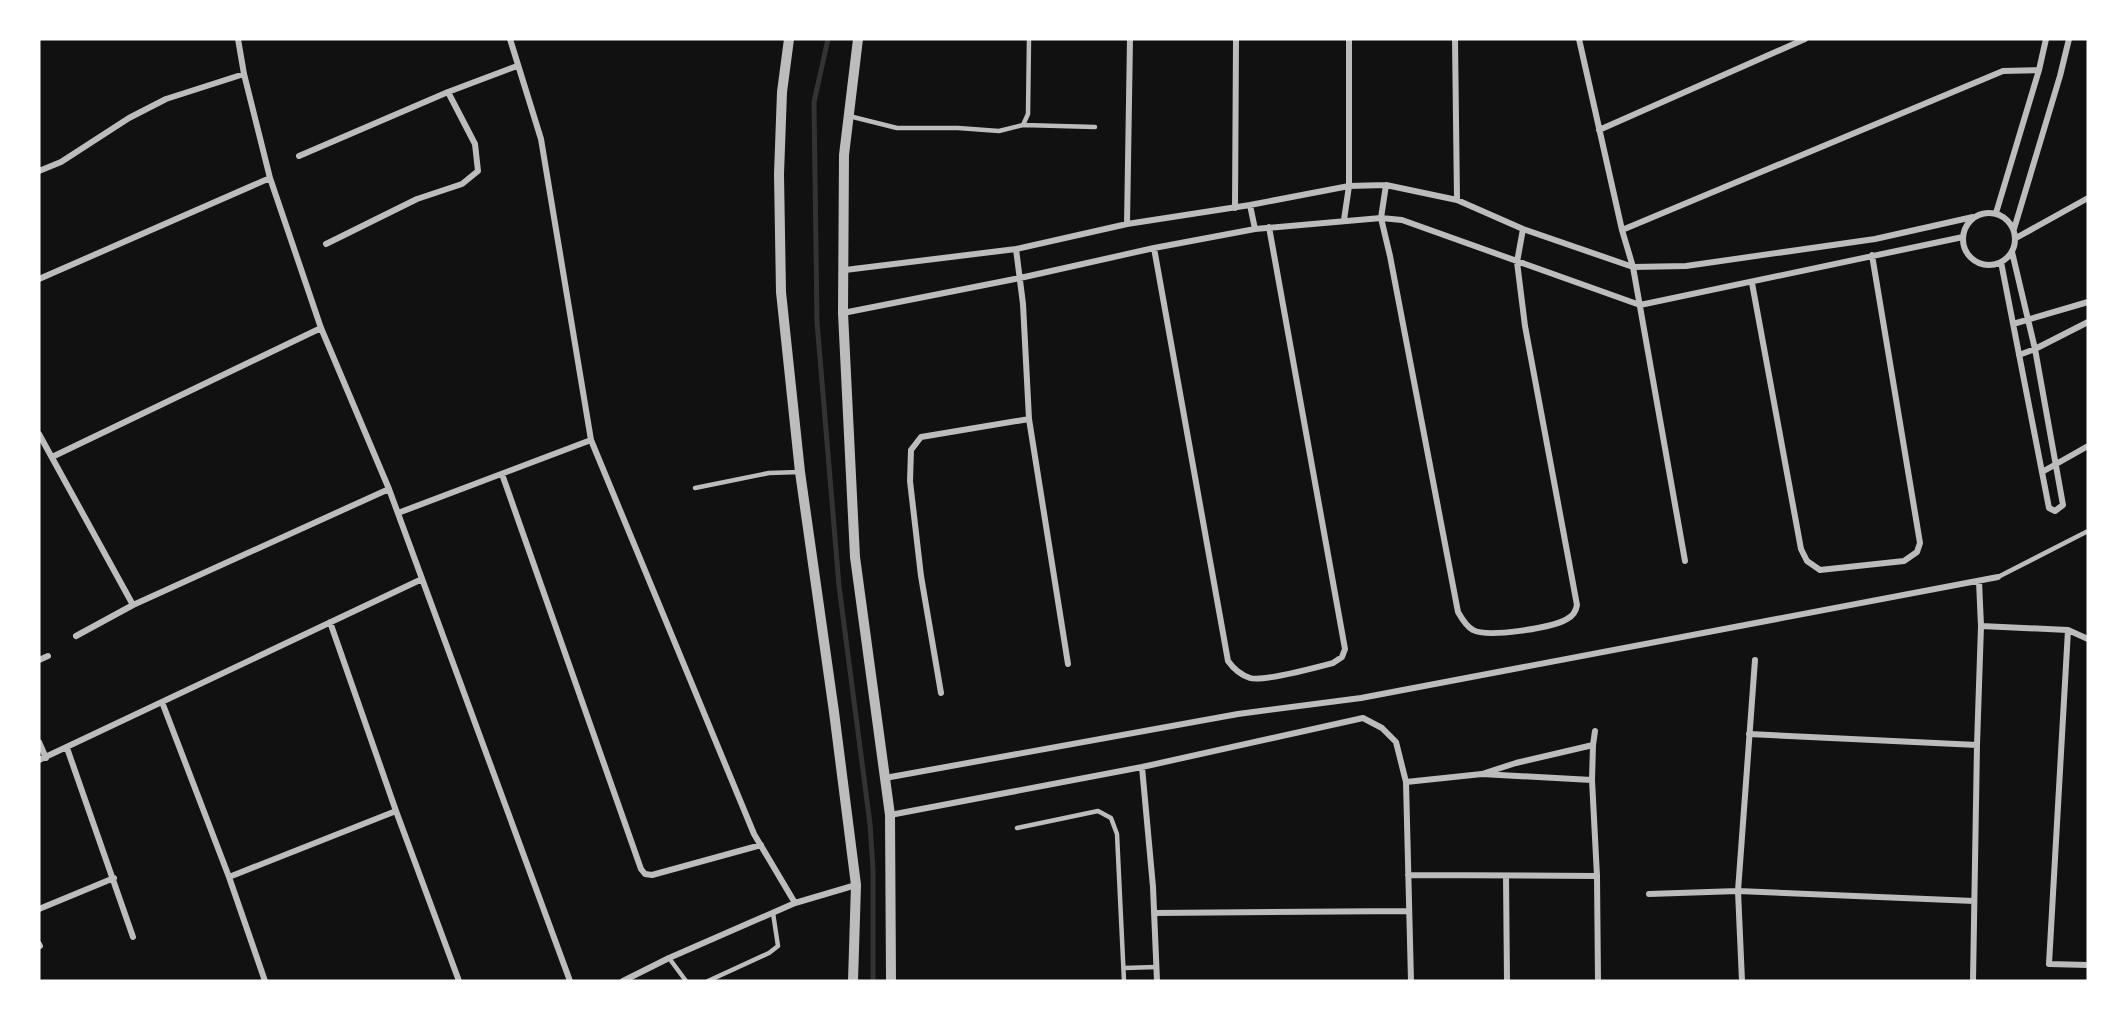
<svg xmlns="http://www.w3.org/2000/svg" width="2127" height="1020" font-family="'IBM Plex Serif',serif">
  <rect width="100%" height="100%" fill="#111"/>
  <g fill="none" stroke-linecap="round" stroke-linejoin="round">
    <path stroke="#333" stroke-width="5" d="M828,39l-14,63 3,220 22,264 31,238 3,45v112"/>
    <path stroke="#bcbcbc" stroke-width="4.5" d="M849,116l48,12h61l41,3 24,-6 5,-11 1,-75
      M1023,125l72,2
      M695,488l74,-15 31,-1
      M1998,577l90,-46
      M1017,828l81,-17 13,7 6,16 7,147
      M669,958l17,23
      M1124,968l32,-1
      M708,981l61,-28 9,-7 -5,-33"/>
    <path stroke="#bcbcbc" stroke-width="6" d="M238,39l6,35 26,104 51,150 68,161 181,492
      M510,39l31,100 50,301 163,394 41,69
      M1455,39l2,161
      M1579,39l43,191 11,37 52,294
      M1599,130l206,-91
      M299,156l149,-64 69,-26
      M39,171l22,-9 68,-44 37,-19 78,-25
      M1386,185l-5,33 9,38 68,356c4,7 9,15 15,18 14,8 80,-2 94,-11 6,-3 9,-8 10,-14l-52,-279 -8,-64 6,-33
      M1250,205l5,24
      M1235,208l1,-169
      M1963 239a26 26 0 1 1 52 0a26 26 0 1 1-52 0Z
      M1996,213l43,-143 7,-31
      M1344,220l5,-34v-147
      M1127,224l3,-185
      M2014,229l46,-153 9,-37
      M1622,230l381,-159 36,-1
      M2016,238l72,-40
      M326,244l91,-45 45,-15 16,-13 -3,-27 -27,-52
      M1154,248l74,413c5,7 13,14 22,17 12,4 68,-11 83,-15l9,-6 3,-8 -76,-422
      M1016,249l7,55 6,115 39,245
      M2001,262l48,246 6,3 8,-6 -28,-156 -23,-97
      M845,270l171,-21 111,-25 123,-19 99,-19 37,-1 71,15 66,29 110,38 53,-1 189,-27 98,-22
      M39,279l231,-101
      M1752,283l49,266 6,12 13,9 84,-9 13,-9 3,-9 -48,-288
      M843,313l177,-35 134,-30 101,-19 126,-11 21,2 238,85 323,-68
      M2013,324l75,-22
      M2019,355l16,-6 53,-27
      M39,434l94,171
      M52,457l269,-129
      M2042,472l46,-26
      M502,474l139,395 4,5 7,1 109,-30
      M398,513l193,-73
      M330,622l66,189 63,170
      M1981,626l87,4 20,9
      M2068,630l-19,334 39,1
      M76,636l57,-31 256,-116
      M39,660l9,-4
      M941,693l-20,-117 -11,-95 1,-31 10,-13 108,-18
      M162,702l67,175 36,104
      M1749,734l228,11
      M39,742l7,16
      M1593,745l2,-14
      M67,748l66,189
      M39,760l383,-181
      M1142,767l11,120 4,94
      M1482,774l34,-11 77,-18 -1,35 5,96 1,105
      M885,778l353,-64 123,-16 637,-121
      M1406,782l76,-8 110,6
      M890,815l252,-48 221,-49 19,10 14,14 10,40 5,199
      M1408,875l189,1
      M1506,876l1,105
      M229,877l167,-66
      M1649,894l89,-3 236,10
      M39,909l75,-31
      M1154,913l255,-2
      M39,944l1,2
      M623,981l46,-23 126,-55 61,-18
      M1742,981l-4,-90 17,-231
      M1973,981l4,-236 4,-119 -2,-45"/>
    <path stroke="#bcbcbc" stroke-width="10" d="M789,39l-7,53 -3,82 2,118 19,180 34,240 22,173 -3,96
      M858,39l-14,116 -1,158 12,244 35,258 1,166"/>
  </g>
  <rect width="2127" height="1020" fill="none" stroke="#ffffff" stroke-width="81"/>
</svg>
